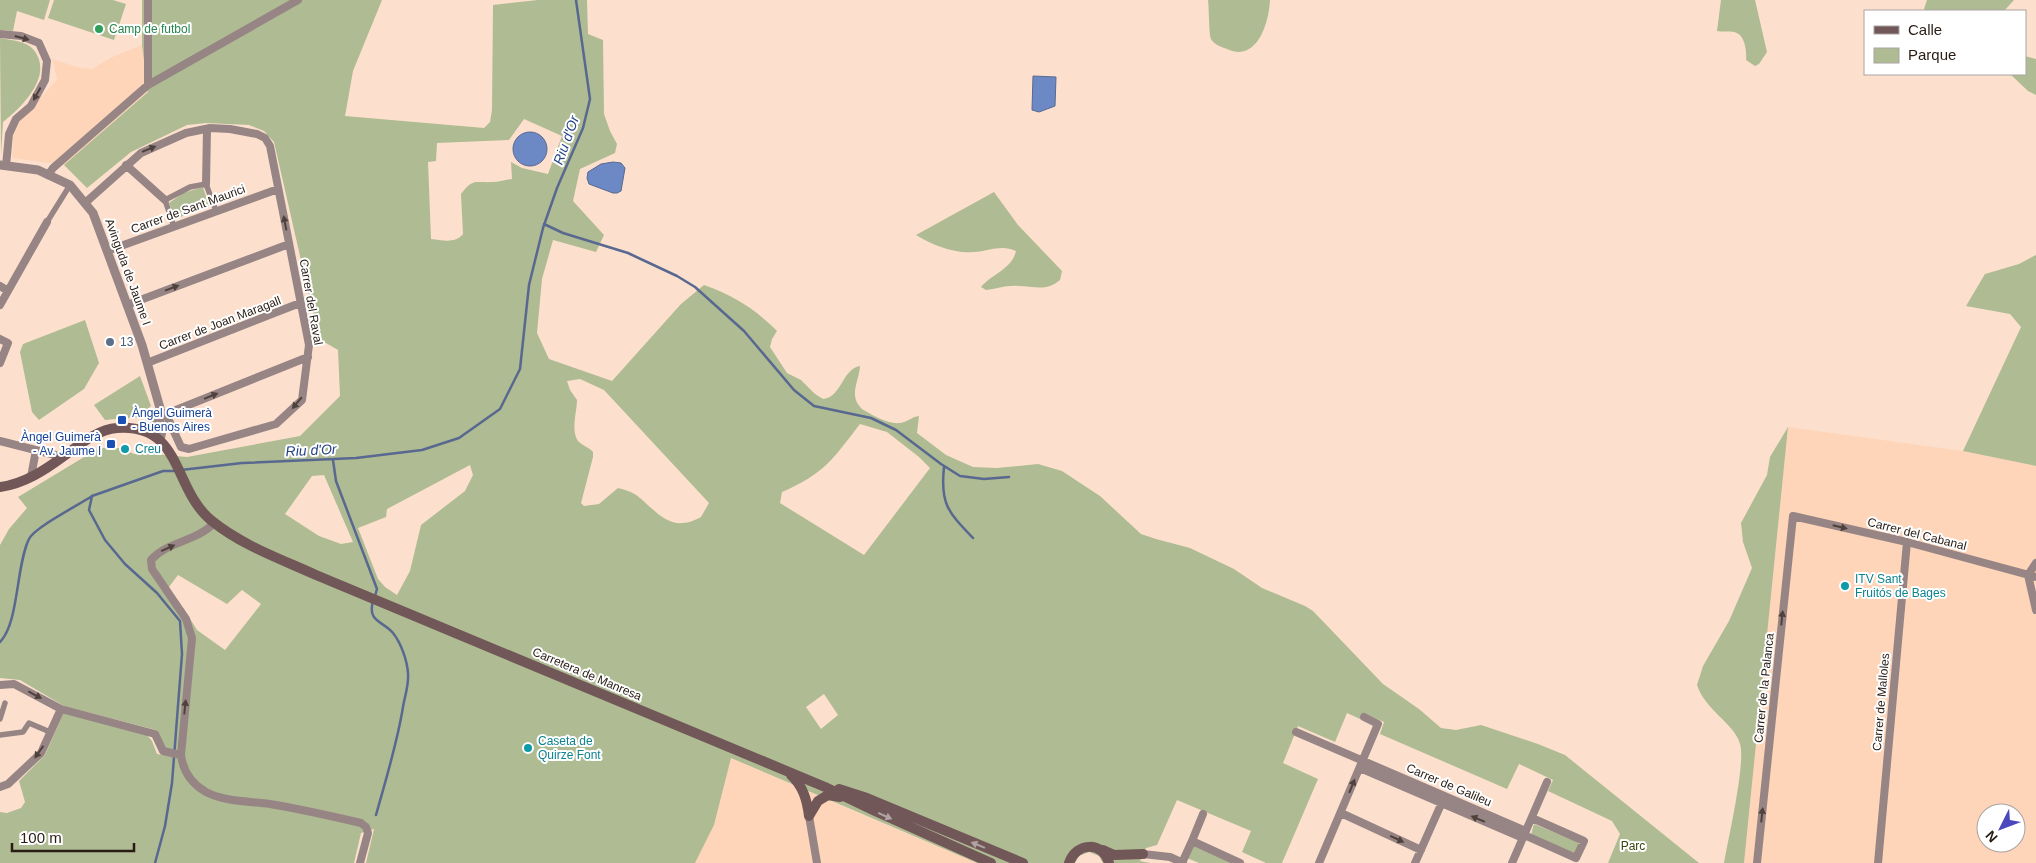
<svg xmlns="http://www.w3.org/2000/svg" width="2036" height="863" font-family="Arial,sans-serif">
  <rect width="100%" height="100%" fill="#fce0cd"/>
  <path fill="#fed5b9" fill-rule="evenodd" d="M142,45l6,47 -62,54 -22,19 -52,-7 2,-30 43,-49 -5,-20 29,9 11,1 20,-12z
    M1788,427l175,24 73,15v397h-292zM1986,813h30v30h-30z
    M731,758l141,61 105,44h-282l19,-38z"/>
  <path fill="#afbb92" fill-rule="evenodd" d="M0,0h50l-6,20 -27,-9 -4,20 -13,-1z
    M54,0h59l13,4 -12,36 -66,-22z
    M142,0h240l-29,71 -8,45 139,12 6,-6 2,-12 1,-105 45,-5h49l1,34 15,6 1,74 6,17 7,13 -2,9 -35,16 -7,32 31,34 -8,17 -43,-12 -11,39 -5,54 12,26 63,22 69,-77 23,-19c30,11 50,23 73,46l-5,8 -2,8 17,26 14,7 14,14 8,5c19,-2 19,-30 37,-33 -1,16 -12,29 2,43 10,6 30,18 42,13 6,-2 8,-5 15,-6l-2,17 29,22 27,12 24,1 41,-4 24,7 38,25 41,38 15,5 34,9 44,21 28,19 43,18 8,5 70,73 36,25 22,19 15,2 25,-5 57,19 27,11 134,108h-91l12,-29 -8,-13 -64,-30 5,-11 -34,-16 -12,25 -127,-55 4,-12 -21,-9 -3,6 -13,-6 -12,29 -37,-16 -15,37 35,16 -36,84h-16l-24,-11 9,-21 -74,-31 -20,45 -11,3 -6,13 10,2h-47l-4,-7 -10,-4 -10,4 -4,7h-98l-246,-105 -17,67 -19,38h-329l8,-34 -13,4 -7,30h-354v-51l7,1 14,-5 4,-6 -6,-21 26,-26 18,-41h5l78,20 6,7 5,13 6,1 -1,-15 -6,-10 -92,-24 -44,-26 -20,-2v-133l9,-16 18,-21 -9,-11 81,-49h21l14,6h20l33,3 113,-21 40,-40 -2,-46 -19,-11 -45,-197 -10,-11 -15,-6 -43,-2 -19,2 -56,27 -44,36 -23,-23 84,-73 -6,-47zM524,119l38,17 -14,38 -26,-6 -11,-6 1,17c-7,1 -13,3 -20,3 -17,1 -19,-4 -31,12l2,40c-8,10 -21,6 -32,5l-3,-77 8,-1 1,-18 72,-3zM580,379l24,11 105,113 -8,14c-29,16 -41,-2 -61,-19 -6,-6 -15,-8 -22,-10l-19,16 -15,2 -3,-3 12,-46v-5c-4,-5 -10,-6 -14,-10 -9,-10 -2,-30 -2,-42l-7,-10 -3,-9zM860,424l27,8 32,25 11,11 -66,87 -84,-52 2,-11c42,-18 51,-33 78,-68zM470,465l3,10 -8,16 -44,34 -11,46 -13,24 -12,-8 -7,-8 -20,-51 28,-11 1,-8zM324,475l29,67 -12,2 -22,-8 -34,-22 27,-38zM178,575l49,29 15,-14 19,14 -36,46 -28,-20 -13,-21 -18,-18zM824,694l14,21 -17,14 -15,-22z
    M1208,0h62c-1,23 -13,63 -43,49 -5,-2 -13,-4 -16,-10 -2,-3 -2,-32 -3,-39z
    M1721,0h34l12,52 -8,12 -4,2 -9,-6c1,-9 -1,-26 -12,-28 -5,-1 -12,0 -17,-1z
    M1927,0h87l-10,11h-78l-2,-2z
    M0,38c10,2 26,3 33,11 22,26 -11,58 -30,73l-2,33z
    M2025,56l11,3v36l-8,-4 -18,-17h15z
    M203,187l6,19 -34,13 -6,-16 14,-10z
    M994,192l24,33 44,46 -2,9c-14,12 -26,6 -42,6 -11,-1 -22,3 -32,4l-5,-3c11,-13 31,-18 35,-36 -14,-7 -27,0 -42,1 -19,2 -42,-7 -58,-17z
    M2036,255v211l-73,-15 58,-124 -11,-13 -44,-8 19,-32 34,-10z
    M85,320l14,43 -15,26 -45,31 -7,-8 -12,-60 3,-8z
    M140,376l11,30 -13,11 -33,3 -11,-15z
    M1788,427l-44,436h-20c4,-23 22,-101 16,-119 -5,-20 -35,-34 -43,-59l6,-19 26,-45 23,-53 -9,-26 -2,-19 26,-48 3,-18z
    M1534,824l44,18 1,2 -5,9 -43,-18z
    M1193,846l39,17h-33l-12,-5z"/>
  <path fill="#6d89c5" stroke="#586890" d="M1033,76l23,1 -1,29 -16,6 -7,-2z
    M513 149a17 17 0 1 1 34 0a17 17 0 1 1-34 0Z
    M613,162l8,1 4,5 -4,23 -4,2h-4l-24,-9 -2,-6 1,-6 13,-8z"/>
  <g fill="none" stroke-linecap="round" stroke-linejoin="round">
    <path stroke="#586890" stroke-width="2.5" d="M544,224l19,9 65,20 49,23 18,11 49,44 50,59 20,16 57,12 25,12 45,34 19,12 24,3 25,-2
      M333,460l3,21 41,108 -2,7
      M944,467c-4,37 4,45 29,71
      M181,470l61,-7 114,-5 66,-8 37,-12 41,-29 20,-40 9,-84 14,-57 14,-40 26,-60 7,-29 -14,-99
      M373,601c-6,21 10,20 20,32 8,10 14,27 15,40 1,12 -3,22 -5,34 -6,37 -17,72 -27,108
      M0,642c19,-19 16,-77 29,-103 6,-12 50,-34 63,-43
      M155,863l10,-37 7,-43 10,-129 -2,-33 -23,-28 -32,-29 -20,-24 -16,-30 3,-14 71,-25h13"/>
    <path stroke="#978585" stroke-width="5.5" d="M47,222l23,-37
      M174,227l-9,-27 25,-13 16,-3 10,27
      M0,719l5,-16
      M0,735l23,-3 6,-9 21,9"/>
    <path stroke="#978585" stroke-width="8" d="M148,0v85
      M0,34l21,2 18,7 8,18 -2,19 -14,26 -15,13 -7,15 -3,32
      M126,165l39,35
      M48,175l5,-7 95,-83 150,-85
      M206,184l1,-55
      M85,203l56,-50 45,-20 24,-5 20,1 27,5 8,4 5,8 39,199 -7,55 -26,24 -87,25 -8,-2 -15,-33
      M107,251l171,-62
      M0,286l8,5
      M0,305l47,-83
      M127,305l162,-61
      M0,339l8,4 -8,20
      M147,363l153,-60
      M164,413l2,1 142,-57
      M0,441l63,16
      M31,477l5,-27
      M214,523c-18,19 -46,18 -63,37l1,9 34,50 6,19 -11,117c2,16 11,29 25,37 19,10 43,9 64,12 30,5 61,12 91,19l5,4 2,6 -8,30
      M2036,563l-8,12 8,35
      M0,685l14,-1 47,25 94,25 8,17 18,4
      M1296,732l230,99
      M1360,768l163,70
      M0,787l8,-3 33,-31 20,-44
      M1341,813l80,37
      M809,816l8,47
      M1524,835l52,23 8,-17 -52,-23
      M1192,841l11,-27
      M1143,854l27,3 13,6
      M1182,863l10,-22 48,22
      M1319,863l59,-139 -14,-7
      M1415,863l28,-63
      M1512,863l35,-81
      M1757,863l36,-347 114,26 129,35
      M1878,863l29,-321"/>
    <path stroke="#978585" stroke-width="9" d="M0,165l38,5 32,15 23,28 49,132 18,63 -1,8 3,15 -2,9
      M147,432l12,-16"/>
    <path stroke="#715757" stroke-width="10" d="M0,487c24,-3 45,-17 64,-31 15,-11 34,-27 53,-28 66,-5 55,61 95,93 31,25 69,38 104,54l509,212 50,24 116,52
      M791,775c12,11 16,25 18,41
      M839,789l28,9 156,65
      M809,816l9,-15 10,-6 12,2
      M1103,850l11,5 29,-1
      M1069,863c7,-21 34,-22 40,0"/>
  </g>
  <defs><path id="oneway-solid" d="M-6-.8H1V-3.2L6.5 0L1 3.2V.8H-6Z" transform="scale(1.25)"/></defs>
  <g fill="#4f413c">
    <use href="#oneway-solid" transform="translate(22 38) rotate(15)"/>
    <use href="#oneway-solid" transform="translate(37 94) rotate(119)"/>
    <use href="#oneway-solid" transform="translate(149 149) rotate(-22)"/>
    <use href="#oneway-solid" transform="translate(285 223) rotate(-101)"/>
    <use href="#oneway-solid" transform="translate(172 288) rotate(-21)"/>
    <use href="#oneway-solid" transform="translate(211 396) rotate(-22)"/>
    <use href="#oneway-solid" transform="translate(297 403) rotate(130)"/>
    <use href="#oneway-solid" transform="translate(1840 527) rotate(13)"/>
    <use href="#oneway-solid" transform="translate(168 548) rotate(-24)"/>
    <use href="#oneway-solid" transform="translate(1782 618) rotate(-84)"/>
    <use href="#oneway-solid" transform="translate(35 695) rotate(28)"/>
    <use href="#oneway-solid" transform="translate(185 707) rotate(-84)"/>
    <use href="#oneway-solid" transform="translate(39 752) rotate(125)"/>
    <use href="#oneway-solid" transform="translate(1352 786) rotate(-68)"/>
    <use href="#oneway-solid" transform="translate(1762 815) rotate(-84)"/>
    <use href="#oneway-solid" transform="translate(1478 819) rotate(-157)"/>
    <use href="#oneway-solid" transform="translate(1397 839) rotate(25)"/>
  </g>
  <g fill="#b1a3a3">
    <use href="#oneway-solid" transform="translate(885 816) rotate(24)"/>
    <use href="#oneway-solid" transform="translate(978 845) rotate(-158)"/>
  </g>
  <circle fill="#2e9e5b" stroke="#fff" stroke-width="2" cx="99" cy="29" r="5"/>
  <circle fill="#5c6f8a" stroke="#fff" stroke-width="2" cx="110" cy="342" r="5"/>
  <g fill="#1a4fb4" stroke="#fff" stroke-width="2">
    <rect x="117" y="415" width="10" height="10" rx="2.5"/>
    <rect x="106" y="439" width="10" height="10" rx="2.5"/>
  </g>
  <g fill="#0f9aa8" stroke="#fff" stroke-width="2">
    <circle cx="125" cy="449" r="5"/>
    <circle cx="1845" cy="586" r="5"/>
    <circle cx="528" cy="748" r="5"/>
  </g>
  <g text-anchor="middle" stroke-width="4" stroke-linejoin="round" paint-order="stroke">
    <g font-size="12" fill="#27864d" stroke="#fff" text-anchor="start">
      <text x="109" y="33">Camp de futbol</text>
    </g>
    <g font-size="12" fill="#281c14" stroke="#fff">
      <text transform="translate(188 209) rotate(-20)" y="4">Carrer de Sant Maurici</text>
      <text transform="translate(128 272) rotate(70)" y="4">Avinguda de Jaume I</text>
      <text transform="translate(311 302) rotate(80)" y="4">Carrer del Raval</text>
      <text transform="translate(220 323) rotate(-21)" y="4">Carrer de Joan Maragall</text>
      <text transform="translate(1917 534) rotate(14)" y="4">Carrer del Cabanal</text>
      <text transform="translate(587 674) rotate(23)" y="4">Carretera de Manresa</text>
      <text transform="translate(1764 688) rotate(-84)" y="4">Carrer de la Palanca</text>
      <text transform="translate(1881 702) rotate(-85)" y="4">Carrer de Malloles</text>
      <text transform="translate(1449 785) rotate(23)" y="4">Carrer de Galileu</text>
    </g>
    <g font-size="12" fill="#4e5e75" stroke="#fff" text-anchor="start">
      <text x="120" y="346">13</text>
    </g>
    <g font-size="12" fill="#164399" stroke="#fff" text-anchor="start">
      <text x="132" y="417">Àngel Guimerà<tspan x="132" dy="14">- Buenos Aires</tspan></text>
      <text x="101" y="441" text-anchor="end">Àngel Guimerà<tspan x="101" dy="14">- Av. Jaume l</tspan></text>
    </g>
    <g font-size="12" fill="#0d838f" stroke="#fff" text-anchor="start">
      <text x="135" y="453">Creu</text>
      <text x="1855" y="583">ITV Sant<tspan x="1855" dy="14">Fruitós de Bages</tspan></text>
      <text x="538" y="745">Caseta de<tspan x="538" dy="14">Quirze Font</tspan></text>
    </g>
    <g font-size="12" fill="#37420c" stroke="#fff">
      <text x="1633" y="850">Parc</text>
    </g>
    <g font-size="14" font-style="italic" fill="#24428a" stroke="#fff">
      <text transform="translate(566 140) rotate(-70)" y="5">Riu d'Or</text>
      <text transform="translate(311 450) rotate(-3)" y="5">Riu d'Or</text>
    </g>
  </g>
  <rect x="1864" y="10" width="162" height="65" fill="#ffffff" stroke="#a9a4a1"/>
  <rect x="1874" y="26" width="25" height="8" fill="#715757" stroke="#a9a4a1"/>
  <text x="1908" y="35" font-size="15" fill="#281c14">Calle</text>
  <rect x="1874" y="48" width="25" height="15" fill="#afbb92" stroke="#a9a4a1"/>
  <text x="1908" y="60" font-size="15" fill="#281c14">Parque</text>
  <g transform="translate(2001 828) rotate(228)"><circle r="24" fill="#ffffff" stroke="#a9a4a1"/>
  <path d="M0-4L9 19L0 12L-9 19Z" fill="#4b47bd"/>
  <text y="-8" font-size="14" font-weight="bold" text-anchor="middle" fill="#281c14">N</text>
  </g>
  <path d="M12 843v8h122v-8" fill="none" stroke="#281c14" stroke-width="2.5"/>
  <text x="20" y="843" font-size="15" fill="#281c14" stroke="#ffffff" stroke-width="4" paint-order="stroke">100 m</text>
</svg>
